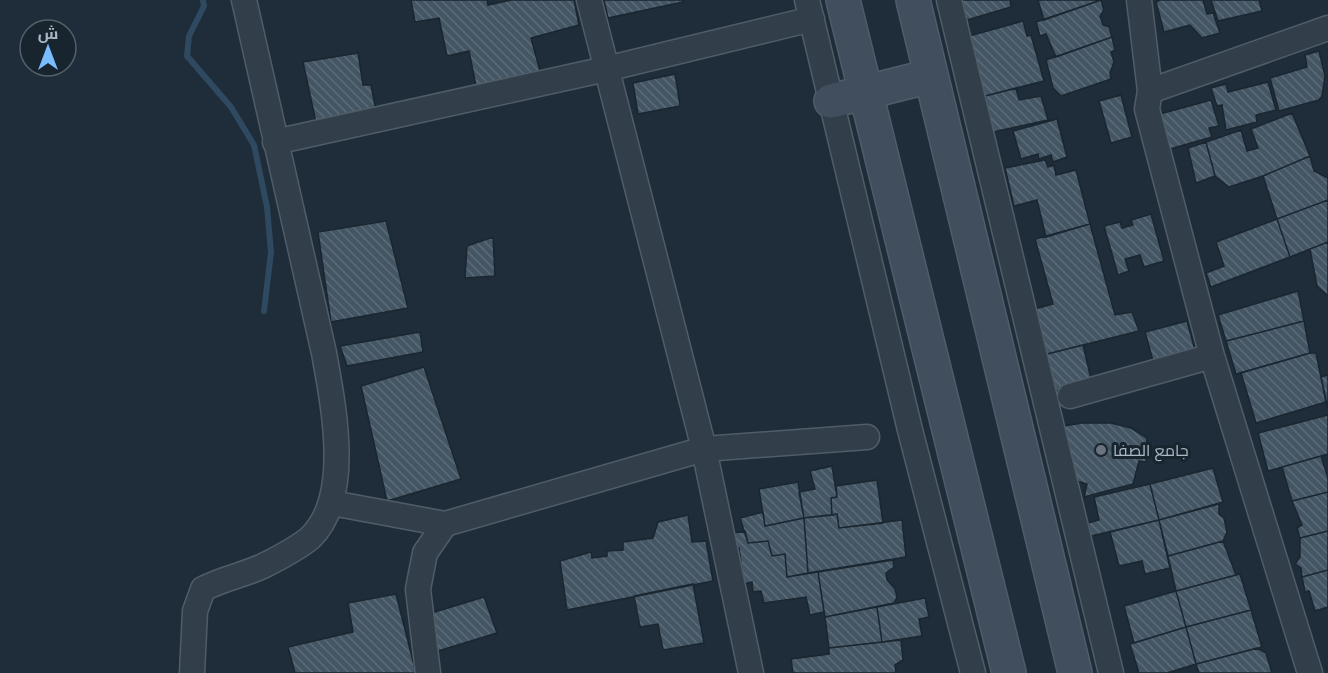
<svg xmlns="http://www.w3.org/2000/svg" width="1328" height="673" font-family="Poppins,Cairo,sans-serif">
  <defs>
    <pattern id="building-back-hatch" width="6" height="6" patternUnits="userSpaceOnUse" patternTransform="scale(1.5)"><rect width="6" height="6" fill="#445564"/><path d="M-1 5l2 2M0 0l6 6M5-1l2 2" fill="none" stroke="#5c6b79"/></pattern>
  </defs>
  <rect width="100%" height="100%" fill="#1e2d39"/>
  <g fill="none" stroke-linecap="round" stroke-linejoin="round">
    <path stroke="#2f4a60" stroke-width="6" d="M203,0l1,6 -15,30 -2,20 44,51 23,38 13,62 4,45 -7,59"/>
  </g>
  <path fill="url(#building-back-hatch)" stroke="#1a2630" stroke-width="1.5" d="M411,0h76l1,5 23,-5h63l5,25 -48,13 9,33 -64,15 -7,-35 -22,5 -8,-38 -24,4z
    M604,0h79v2l-75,16z
    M961,0h49l1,7 -44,13z
    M1038,0h63l-57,20z
    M1101,0l3,10 -4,6 3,9 6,2 3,10 -56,20 -10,-23 -6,2 -4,-14z
    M1160,0h43l4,14 6,-1 7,20 -18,5 -12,-13 -26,7 -8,-30z
    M1211,0h48l3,11 -44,10z
    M1023,21l4,15 4,-1 13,46 -59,15 -16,-60z
    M1112,37l3,13 -4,2 3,10 -4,11 1,6 -50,17 -8,-8 -7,-28z
    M1319,51l6,25 -3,20 -3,4 -40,11 -9,-33 37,-11 -2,-12z
    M358,53l5,32h8l6,31 -60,11 -14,-65z
    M675,74l5,32 -42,8 -5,-31z
    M1268,82l8,28 -20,5 1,7 -31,8 -4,-25 -5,1 -6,-18 15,-4 2,8z
    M1016,88l3,12 22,-4 7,24 -55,12 -8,-36z
    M1121,95l11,42 -21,6 -12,-42z
    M1211,100l8,26 -10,2 3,9 -42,12 -10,-35z
    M1292,113l18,43 -47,20 -34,11 -14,-11 -9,-34 35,-12 6,21 11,-3 -7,-19z
    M1057,119l10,38 -14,5 -2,-7 -12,4 -1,-5 -17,5 -8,-28z
    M1206,142l9,34 -19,7 -8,-35z
    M1310,156l4,15 14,7v22l-51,19 -14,-43z
    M1045,160l3,7 6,-2 2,10 20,-5 14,54 -44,13 -9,-37 -23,6 -9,-38z
    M1328,200v42l-38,15 -13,-38z
    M1151,214l13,47 -20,6 -4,-12 -15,4 4,12 -11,4 -14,-49 16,-4 2,6 11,-3 -2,-5z
    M1277,219l13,38 -79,30 -5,-14 18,-7 -8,-24z
    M386,221l22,87 -77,14 -13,-90z
    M1090,224l25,91 17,-3 7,19 -96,24 -12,-45 22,-6 -18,-65z
    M493,237l2,39 -30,2 2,-32z
    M1328,242v54l-11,-10 -7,-37z
    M1298,291l6,30 -78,20 -8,-26z
    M1187,321l11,40 -42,11 -11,-40z
    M1304,321l6,32 -74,21 -10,-33z
    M420,332l3,20 -76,14 -7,-20z
    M1083,345l9,38 -40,9 -9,-37z
    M1310,353h6l10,49 -70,21 -15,-50z
    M424,367l37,112 -74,22 -26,-115z
    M1328,375v34l-7,-32z
    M1328,415v39l-60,17 -10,-38z
    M1082,423h29l20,5 16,10 -1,24 -7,-1 -6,23 -49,13 3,-13 -13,-4 -12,-47 2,-7z
    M1321,456l7,22v14l-36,9 -10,-34z
    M832,466l5,31 -6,1 1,17 -28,3 -5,-26 16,-3 -5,-18z
    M1213,468l10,34 -64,18 -9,-36z
    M877,480l6,43 -44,5 -2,-14 -5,1 -1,-17 6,-1 -1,-11z
    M798,482l6,36 -39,8 -6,-37z
    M1150,484l9,36 -68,16 -3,-13 11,-3 -5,-23z
    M1328,492v39l-28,7 -3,-10 5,-3 -10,-24z
    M1219,504v10l5,4 3,14 -4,9 -55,15 -9,-36z
    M763,512l2,14 39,-8 4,55 -21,4 -2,-23 -13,2 -4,-15 -20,2 -8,-25z
    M837,514l2,14 63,-8 4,37 -98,16 -4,-55z
    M688,515l4,27 14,-1 7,40 -146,29 -7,-49 31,-9 1,6 15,-2v-5l16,-1v-8l30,-4 5,-16z
    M1159,520l11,48 -25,6 -3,-13 -23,5 -9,-34z
    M745,531l3,12 20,-2 4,15 13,-2 2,23 31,-5 6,40 -14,3 -4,-18 -42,6 -3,-12 -8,1 -1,-10 -8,2 -5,-36 -8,2 -3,-16z
    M1328,531v39l-26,7 -1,-9 -6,-4 5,-7v-19z
    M1223,541l13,34 -60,16 -8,-35z
    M893,560l1,7 -8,6 1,7 8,9 2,8 -3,6 -69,14 -7,-45z
    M1328,570v37l-13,4 -6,-20 -4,1 -3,-15z
    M1240,574l11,36 -65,17 -10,-36z
    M693,584l11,59 -41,7 -5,-26 -18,3 -6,-31z
    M1176,591l10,36 -52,16 -10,-37z
    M396,594l20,79h-121l-7,-26 65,-15 -5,-29z
    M484,597l13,36 -59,18 -10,-37z
    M925,598l4,19 -10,2 3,17 -40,6 -5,-35z
    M877,607l5,35 -53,6 -4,-31z
    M1251,610l11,37 -66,17 -10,-37z
    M1186,627l10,37 -29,9h-28l-9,-29z
    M901,640l2,20 -8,5 1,8h-103l-2,-14 38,-5v-6z
    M1257,648l9,5 6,20h-73l-3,-9z"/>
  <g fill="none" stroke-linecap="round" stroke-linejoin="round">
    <defs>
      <path id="street" d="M589,0l115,449 47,224
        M807,0l103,430 63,243
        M949,0l162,673
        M1139,0l11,91 -3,18 65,247 98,317
        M1150,91l178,-63
        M275,142l331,-73 206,-50
        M1070,396l142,-40
        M332,503l113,21 259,-75 163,-12
        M192,673l3,-62 8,-22c21,-11 41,-14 60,-23 14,-7 35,-18 47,-28 43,-41 23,-134 14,-185l-80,-353
        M428,673l-10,-84 7,-36 20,-29"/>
      <path id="secondary" d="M843,0l166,673
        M913,0l162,673
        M831,101l100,-25"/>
    </defs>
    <use href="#street" stroke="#505d68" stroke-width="27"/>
    <use href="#secondary" stroke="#505d68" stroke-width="36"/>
    <use href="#street" stroke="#323f4a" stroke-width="24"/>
    <use href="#secondary" stroke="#404e5d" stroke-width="33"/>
  </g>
  <circle fill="#6b7280" stroke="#18242e" stroke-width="2" cx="1101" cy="450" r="6"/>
  <g text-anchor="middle" stroke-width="6" stroke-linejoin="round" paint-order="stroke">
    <g font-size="16" fill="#acbac7" stroke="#18242e" text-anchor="start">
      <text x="1113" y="456">جامع الصفا</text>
    </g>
  </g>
  <g transform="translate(48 48)"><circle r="28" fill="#18242e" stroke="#53606b" stroke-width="1.5"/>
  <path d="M0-4.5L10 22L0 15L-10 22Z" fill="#79bdff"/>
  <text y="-9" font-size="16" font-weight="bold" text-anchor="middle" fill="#acbac7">ش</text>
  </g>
</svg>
